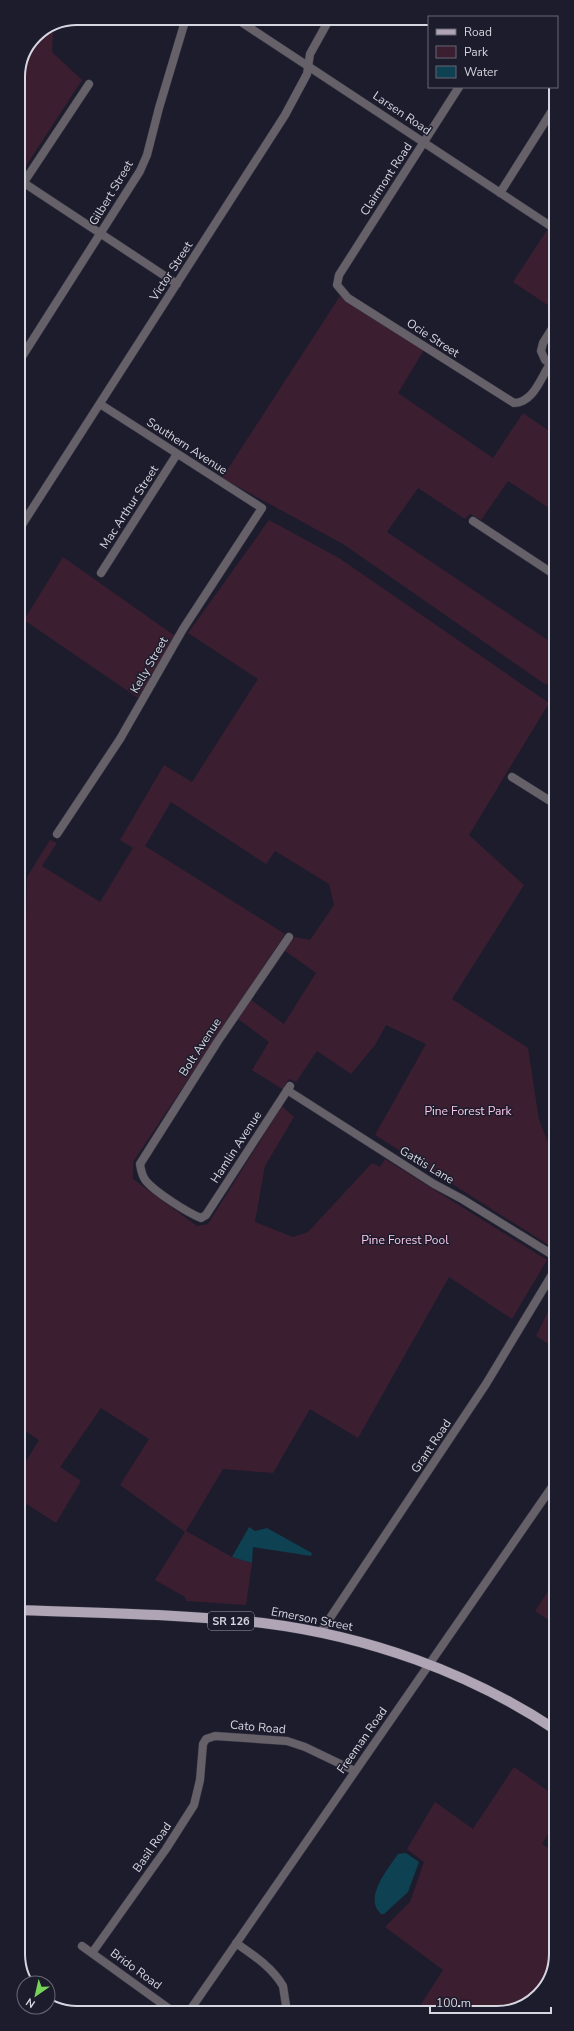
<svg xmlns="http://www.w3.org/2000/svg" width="574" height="2031" font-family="'Nunito Sans',sans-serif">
  <rect width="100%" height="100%" fill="#1c1c2c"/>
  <path fill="#3c1e31" d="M53,28l-1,24 30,28 -60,92 -4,-3v-92l18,-42z
    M547,230l8,5v75l-42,-28z
    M340,296l84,54 -26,43 95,65 30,-45 32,22v77l-47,-31 -27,39 -11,-6 -5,5 -47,-31 -31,44 168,113v26l-9,14 -203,-141 -121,-66z
    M269,520l70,38 210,145 -80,132 55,50 -72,114 76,49 11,72 16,40 1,78 -6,8 -175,-111 51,-91 -40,-19 -11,20 -24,29 -34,-23 -21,31 -7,-3 -7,10 -30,-19 17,-28 -31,-23 12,-20 34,25 32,-51 -32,-23 11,-13 15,3 24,-35 -5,-21 -54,-33 -9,13 -95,-62 -26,44 140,88 -152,228v17l64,47 11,-2 74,-118 12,11 -29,49 -10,56 38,15 15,-5 64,-69 8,4 5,-8 162,101 -35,59 -63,-42 -91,161 -48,-29 -37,64 -50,-4 -37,62 46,26 20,6 -6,42 -60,-4 -1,-4 -30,-17 30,-48 -65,-47 29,-46 -48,-31 -41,59 21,14 -25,42 -37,-24v-26l20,-33 -20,-13v-511l7,2 1,-41 23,-37 7,3 -15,23 58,36 33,-54 -13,-8 44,-75 28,17 66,-103 -70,-46z
    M63,557l112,79 -37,62 -114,-78z
    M556,1295v54l-20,-13z
    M556,1579v46l-21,-14z
    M514,1767l37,26 -3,6 8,5v17l-14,23 14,9v101l-12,36 -36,22h-92l27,-42 -58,-43 25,-25 14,-40 -17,-13 28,-47 38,27z"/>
  <path fill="#0e4152" d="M249,1527l6,4 12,-3 45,25 -1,3 -58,-9 -1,16 -20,-6z
    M406,1853l13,9 -11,30 -24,22h-3c-18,-16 7,-45 17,-60z"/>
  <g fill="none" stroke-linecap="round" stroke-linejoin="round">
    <defs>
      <path id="minor" d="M235,18l320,211
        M459,87l-120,188 -2,10 11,13 166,105c19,0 27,-25 36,-39
        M18,179l159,105
        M24,182l65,-98
        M500,193l55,-87
        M555,324l-12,19 -2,8 4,9 10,7
        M18,363l122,-192 7,-16 12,-47 27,-90
        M473,521l82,54
        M18,531l267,-416 22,-41 3,-20 20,-36
        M101,573l76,-119
        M512,777l43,27
        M57,834l63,-95 63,-110 79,-121 -162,-104
        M289,937l-71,104 -78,123c1,7 2,12 6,17 9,11 42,32 55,37l5,-3 84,-129
        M287,1090l147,94 28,15 94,58
        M320,1633l166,-249 70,-116
        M236,1943c17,12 36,24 47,43l4,26
        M82,1946l93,67
        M92,1953l74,-104 28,-44 6,-25 3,-36 3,-5 9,-3 72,5 18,6 50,24
        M188,2013l368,-532"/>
      <path id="primary" d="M19,1610c81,3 164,4 244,13 104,13 206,49 293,107"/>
    </defs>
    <use href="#minor" stroke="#363645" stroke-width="9"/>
    <use href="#primary" stroke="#363645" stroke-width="11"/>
    <use href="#minor" stroke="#666169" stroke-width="8"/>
    <use href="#primary" stroke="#afa5b5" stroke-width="10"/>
  </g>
  <g text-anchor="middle" stroke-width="3" stroke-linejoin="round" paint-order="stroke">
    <rect fill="#1c1c2c" stroke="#9e9eab" stroke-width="1" x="208" y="1612" width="46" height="18" rx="3"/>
    <g font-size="11" font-weight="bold" fill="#d6d6e1">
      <text x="231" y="1625">SR 126</text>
    </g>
    <g font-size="12" fill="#d6d6e1" stroke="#1c1c2c">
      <text transform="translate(402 113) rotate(34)" y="4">Larsen Road</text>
      <text transform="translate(386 179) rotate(-57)" y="4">Clairmont Road</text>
      <text transform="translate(111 193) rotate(-59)" y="4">Gilbert Street</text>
      <text transform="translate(171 271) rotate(-57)" y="4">Victor Street</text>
      <text transform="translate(433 338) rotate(33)" y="4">Ocie Street</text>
      <text transform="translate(187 446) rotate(33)" y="4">Southern Avenue</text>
      <text transform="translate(129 507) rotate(-57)" y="4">Mac Arthur Street</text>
      <text transform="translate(149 665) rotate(-60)" y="4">Kelly Street</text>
      <text transform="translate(200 1047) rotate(-57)" y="4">Bolt Avenue</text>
      <text transform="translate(236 1147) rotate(-57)" y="4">Hamlin Avenue</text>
      <text transform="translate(427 1165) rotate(31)" y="4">Gattis Lane</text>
      <text transform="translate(431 1446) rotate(-56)" y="4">Grant Road</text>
      <text transform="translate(312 1619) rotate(11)" y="4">Emerson Street</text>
      <text transform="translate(258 1727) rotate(5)" y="4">Cato Road</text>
      <text transform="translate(362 1740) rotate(-55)" y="4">Freeman Road</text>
      <text transform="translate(152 1847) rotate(-55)" y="4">Basil Road</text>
      <text transform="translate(136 1969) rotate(36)" y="4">Brido Road</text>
    </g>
    <g font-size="12" fill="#fdc8e8" stroke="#1c1c2c">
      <text x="468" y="1115">Pine Forest Park</text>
      <text x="405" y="1244">Pine Forest Pool</text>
    </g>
  </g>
  <path d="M0 0H574V2031H0ZM77 25H497A52 52 0 0 1 549 77V1954A52 52 0 0 1 497 2006H77A52 52 0 0 1 25 1954V77A52 52 0 0 1 77 25Z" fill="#1c1c2c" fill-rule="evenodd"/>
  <path fill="none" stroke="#d6d6e1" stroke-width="2" d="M77 25H497A52 52 0 0 1 549 77V1954A52 52 0 0 1 497 2006H77A52 52 0 0 1 25 1954V77A52 52 0 0 1 77 25Z"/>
  <rect x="428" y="16" width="130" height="72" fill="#1c1c2c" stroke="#666674"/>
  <rect x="436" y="29" width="20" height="6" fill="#afa5b5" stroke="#666674"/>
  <text x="464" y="36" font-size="12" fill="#d6d6e1">Road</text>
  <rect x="436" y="46" width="20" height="12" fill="#3c1e31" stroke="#666674"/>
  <text x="464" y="56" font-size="12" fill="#d6d6e1">Park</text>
  <rect x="436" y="66" width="20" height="12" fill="#0e4152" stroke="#666674"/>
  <text x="464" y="76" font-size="12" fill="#d6d6e1">Water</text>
  <g transform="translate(36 1995) rotate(214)"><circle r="19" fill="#1c1c2c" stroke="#666674"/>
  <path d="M0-3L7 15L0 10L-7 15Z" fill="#78d259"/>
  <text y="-6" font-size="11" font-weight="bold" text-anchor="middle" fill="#d6d6e1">N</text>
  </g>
  <path d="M430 2007v6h121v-6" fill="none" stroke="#d6d6e1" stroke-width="2"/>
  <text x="436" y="2007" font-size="12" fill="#d6d6e1" stroke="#1c1c2c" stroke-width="3" paint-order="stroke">100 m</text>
</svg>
